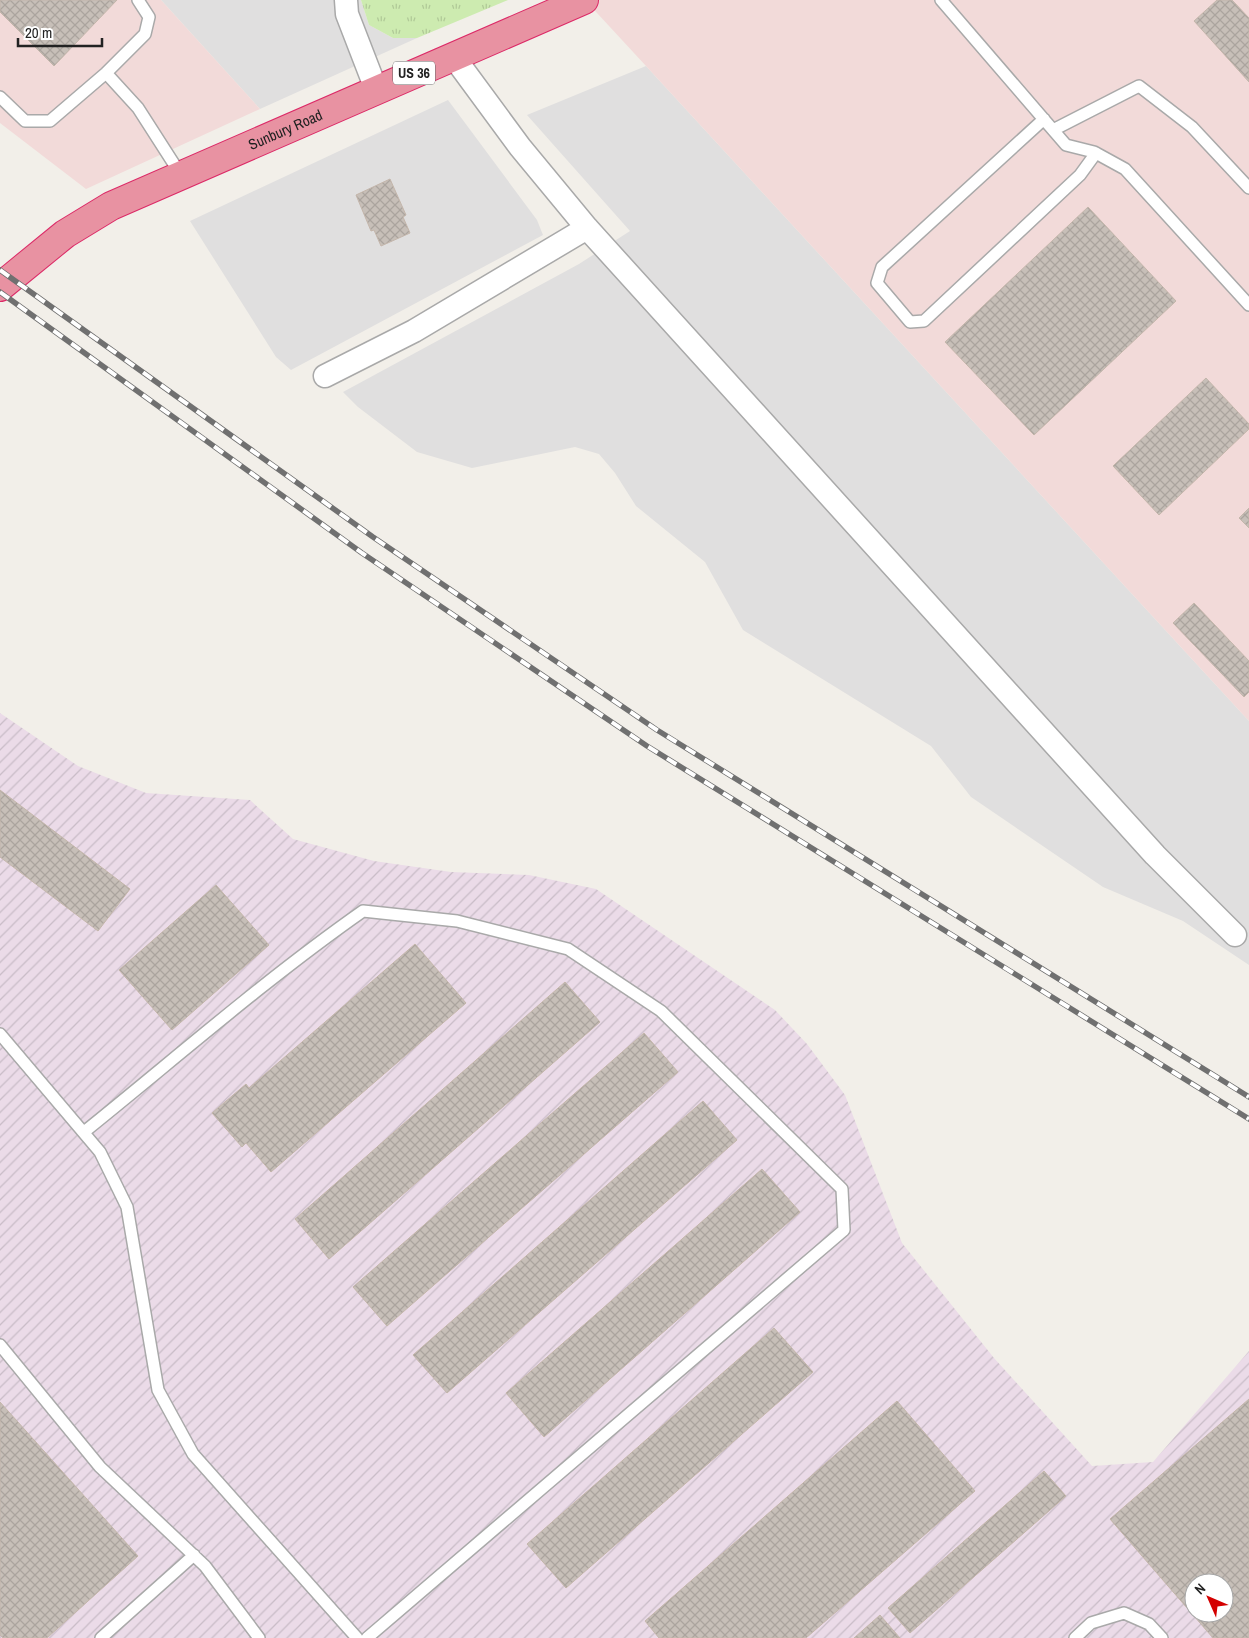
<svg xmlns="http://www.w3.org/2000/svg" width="1249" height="1638" font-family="'Archivo Narrow',sans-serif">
  <defs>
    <pattern id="industrial-furrows" width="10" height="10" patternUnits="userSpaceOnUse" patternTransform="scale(1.25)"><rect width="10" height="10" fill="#ebdbe8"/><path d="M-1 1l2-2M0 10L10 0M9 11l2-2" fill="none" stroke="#c9bcc7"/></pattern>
    <pattern id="grass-tufts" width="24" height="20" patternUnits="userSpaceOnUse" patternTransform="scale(1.25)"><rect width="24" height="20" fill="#cdebb0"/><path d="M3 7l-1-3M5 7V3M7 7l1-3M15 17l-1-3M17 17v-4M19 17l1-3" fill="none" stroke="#b0c997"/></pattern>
    <pattern id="building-cross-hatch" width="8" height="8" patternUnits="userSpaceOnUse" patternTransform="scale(1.25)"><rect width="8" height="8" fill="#c7bfb8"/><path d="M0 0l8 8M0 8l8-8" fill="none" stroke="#aba49e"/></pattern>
  </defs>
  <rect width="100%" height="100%" fill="#f2efe9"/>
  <path fill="#e0dfdf" d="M161,0h200l8,25 24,13h24l-157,71z
    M646,66l603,655v244l-66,-44 -80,-34 -132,-90 -40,-51 -188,-116 -38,-68 -69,-56 -21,-33 -16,-19 -24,-7 -103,21 -55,-16 -59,-45 -15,-15 236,-128 51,-33 -103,-116z
    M448,100l89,120 6,15 -252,135 -15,-13 -86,-136z"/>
  <path fill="#f2dad9" d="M0,0h161l99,109 -174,80 -86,-66z
    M585,0h664v721l-603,-655z"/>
  <path fill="url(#industrial-furrows)" fill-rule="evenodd" d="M0,713l78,53 68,27 104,7 43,39 81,22 77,11 78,3 67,14 179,121 32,34 38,51 57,148 92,115 98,108 61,-4 96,-111v287h-1249zM1194,1583h30v30h-30z"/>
  <path fill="url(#grass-tufts)" d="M361,0h147l-91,38h-24l-24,-13z"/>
  <path fill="url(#building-cross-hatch)" stroke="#c4b6ab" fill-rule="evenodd" d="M0,0h117l-63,66 -54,-54z
    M1217,0h15l17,18v64l-55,-61z
    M390,179l16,36 -3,2 7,16 -29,13 -7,-16 -3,1 -15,-36z
    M1088,207l88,94 -142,134 -89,-93z
    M1206,378l43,46v5l-90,86 -46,-49z
    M1249,508v20l-10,-10z
    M1194,603l55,58v31l-5,5 -71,-74z
    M0,790l130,99 -32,42 -98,-74z
    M216,885l53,60 -97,85 -53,-60z
    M415,944l51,59 -195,169 -25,-29 -4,4 -30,-34 34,-29 3,4z
    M565,982l35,40 -271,237 -34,-40z
    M644,1033l34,39 -291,254 -34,-39z
    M703,1101l34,39 -290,253 -34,-38z
    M762,1169l38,43 -256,225 -38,-44z
    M774,1328l39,44 -247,216 -39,-44z
    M1249,1399v239h-36l-103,-119zM1194,1583h30v30h-30z
    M897,1401l78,90 -169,147h-147l-14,-17z
    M0,1402l138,154 -91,82h-44l-3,-3z
    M1044,1471l22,25 -156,137 -22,-25z
    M880,1615l20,23h-46z"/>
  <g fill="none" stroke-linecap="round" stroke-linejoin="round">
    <defs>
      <path id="lane" d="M941,0l125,145 28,7 31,17 124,136
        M106,73l32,35 43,67
        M0,97l25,24h25l56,-48 39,-39 4,-17 -11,-17
        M1044,119l-162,148 -5,16 33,39 14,-1 156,-146 16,-22
        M1053,130l86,-44 53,41 57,61
        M0,1034l100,118 27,55 31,183 35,64 164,184
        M84,1132c92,-74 182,-153 279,-221l94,10 111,28 93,62 181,178 2,41 -477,408
        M0,1345l100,122 105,99 54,72
        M101,1638l93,-83
        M1075,1638l16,-15 33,-10 25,11 13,14"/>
      <path id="street" d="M346,0l1,14 29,75
        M453,56l67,91 67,81 568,627 80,80
        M325,376l89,-45 173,-103"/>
      <g id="highway">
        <path id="s1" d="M0,287l65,-53 46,-28 473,-206"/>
      </g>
    </defs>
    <use href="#lane" stroke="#a9a9a9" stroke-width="14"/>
    <use href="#street" stroke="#a9a9a9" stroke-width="25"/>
    <use href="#highway" stroke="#dc2a67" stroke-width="30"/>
    <use href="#lane" stroke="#fff" stroke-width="11"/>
    <use href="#street" stroke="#fff" stroke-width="22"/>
    <use href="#highway" stroke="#e892a2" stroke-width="28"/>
    <defs>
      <path id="rail" d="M0,270l373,267 284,193 592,367
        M0,292l362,261 285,193 602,373"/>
    </defs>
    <use href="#rail" stroke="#707070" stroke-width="5.5"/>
    <use href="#rail" stroke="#fff" stroke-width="4" stroke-dasharray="11" stroke-linecap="butt"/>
  </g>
  <g text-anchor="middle" stroke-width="5" stroke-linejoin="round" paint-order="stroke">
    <rect fill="#fff" stroke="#646464" stroke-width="1" x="393" y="61.5" width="42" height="23" rx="4"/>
    <g font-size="14" font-weight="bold" fill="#222">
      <text x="414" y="78">US 36</text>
    </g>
    <g font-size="15" fill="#222" stroke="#fff">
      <text dy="5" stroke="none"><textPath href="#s1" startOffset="328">Sunbury Road</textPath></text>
    </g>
  </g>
  <g transform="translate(1209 1598) rotate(315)"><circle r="24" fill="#ffffff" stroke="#a7a7a7"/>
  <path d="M0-4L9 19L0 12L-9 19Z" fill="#d40000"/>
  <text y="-8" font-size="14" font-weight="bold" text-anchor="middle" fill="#222222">N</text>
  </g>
  <path d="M18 38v8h84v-8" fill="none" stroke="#222222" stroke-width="2.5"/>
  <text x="25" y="38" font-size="15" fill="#222222" stroke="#ffffff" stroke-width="4" paint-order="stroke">20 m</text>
</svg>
